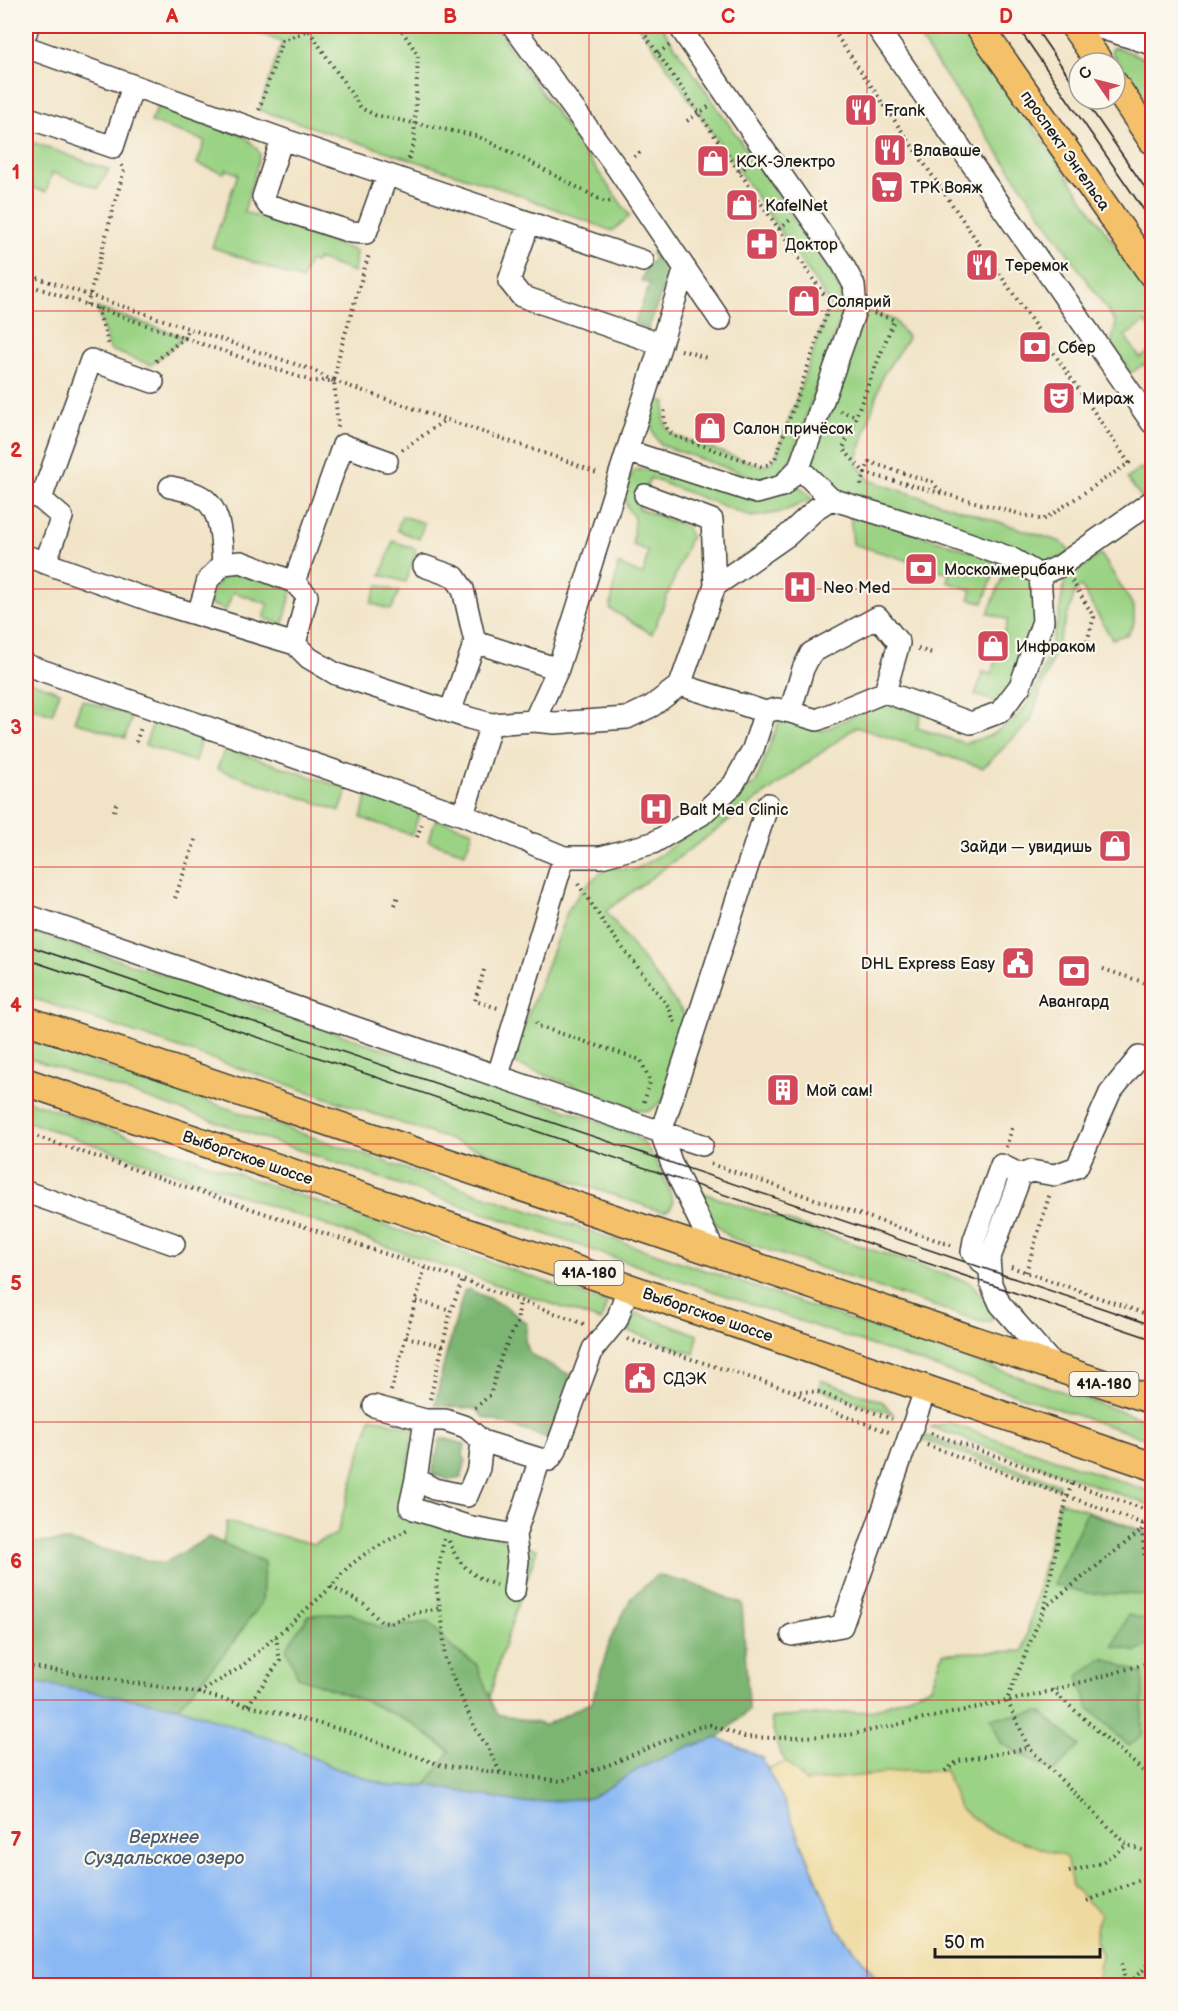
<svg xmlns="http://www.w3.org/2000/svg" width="1178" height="2011" font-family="'Balsamiq Sans',sans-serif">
  <rect width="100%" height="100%" fill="#fbf7ec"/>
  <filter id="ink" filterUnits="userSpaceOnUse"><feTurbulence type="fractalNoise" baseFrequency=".0167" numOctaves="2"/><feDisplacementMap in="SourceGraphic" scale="12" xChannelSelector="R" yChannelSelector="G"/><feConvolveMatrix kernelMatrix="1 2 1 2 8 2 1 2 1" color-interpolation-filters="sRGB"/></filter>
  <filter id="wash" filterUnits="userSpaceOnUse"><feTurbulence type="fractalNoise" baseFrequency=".008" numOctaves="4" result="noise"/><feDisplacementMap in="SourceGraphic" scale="24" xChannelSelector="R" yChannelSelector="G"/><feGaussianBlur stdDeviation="1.35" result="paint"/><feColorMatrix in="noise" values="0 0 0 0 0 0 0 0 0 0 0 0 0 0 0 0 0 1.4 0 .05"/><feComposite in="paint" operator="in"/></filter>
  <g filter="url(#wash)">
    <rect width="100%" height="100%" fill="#f1e3c6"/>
    <path fill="#9bd385" stroke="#5c7850" stroke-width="1.5" d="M239,26h255l136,190 -18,15 -101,-39 -252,-82 23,-68z
      M639,26h22l170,246 10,22 2,18 -53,150c-12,16 -15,19 -35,16l-94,-33c-13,-16 -10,-28 -4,-46l9,3c-3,14 -4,25 9,34l86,30 8,-2 6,-5 53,-149 -1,-11z
      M911,26h53l188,273v33l-6,-10 -21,14 15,22 12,-8v26l-8,-12 -13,9 -20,-29 5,-21z
      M1116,47l36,14v50l-40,-58v-5z
      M159,103c31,11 85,21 101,51l-16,58 112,39 -2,21 -37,-13 -1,4 -7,-2 -7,19 -90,-33 26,-73 -12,-5 -2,4 -27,-9 8,-23 -54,-19z
      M26,140l83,30 -11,18 -46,-15 -6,19 -20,-6z
      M97,308l88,29 -34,28 -41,-15z
      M863,310l31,10 14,18 -25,37 -24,77 -3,12 15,17 190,61 10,11 -31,15 -202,-78 -25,-28z
      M653,465l106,34 36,-17 17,17 -30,13 -30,5 -102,-39 -12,30 48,18 5,10 -39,98 -42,-25 8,-45 25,11 5,-24 -15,-6 1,-27c-14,-18 -11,-28 0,-48l13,-1z
      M1141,468l11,6v23l-7,5 -18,-23z
      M850,513l149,47 -16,43 -14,-4 3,-9 -25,-8 2,-9 -96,-29z
      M402,516l22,7 -5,16 -22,-9z
      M393,541l23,8 -10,33 -25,-7z
      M1101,554l33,53v16l-6,11 -16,5 -31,-53 -7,9 -3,10 -41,117 -47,46 -127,-41 -250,184 84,111 -26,77 -13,11 -9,1 -132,-49 58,-152 16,-23 21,-18v-2l30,3 25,-15 96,-73 25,-66 42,15 59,-30 39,13 -4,14 47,15 23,-6 25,-15 14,-15 14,-28 18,-59 7,-40z
      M1009,561l28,16 2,44 -22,62 -18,20 -24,-8 8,-23 8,2 17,-54 -20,-7z
      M240,570l52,20 -9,35 -19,-7 4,-14 -35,-12 -7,18 -19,-7 16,-29z
      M378,585l21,7 -8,18 -20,-7z
      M26,680l34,12 -8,22 -26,-9z
      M82,700l50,16 -7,22 -51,-17z
      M153,723l48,15 -6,24 -50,-17z
      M225,748l123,41 -8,22 -123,-42z
      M367,796l53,16 -8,23 -51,-17z
      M436,819l37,12 -8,22 -37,-12z
      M26,929l546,183c17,6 58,18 70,29 9,9 29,49 31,62 -3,7 -6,9 -13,8l-634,-215z
      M26,1040l1126,382v19l-1126,-384z
      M26,1100l581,203 -6,18 -575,-200z
      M697,1191l274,92 22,27c3,10 -3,13 -12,12l-249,-84c-19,-12 -26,-27 -35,-47z
      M636,1313l62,22 -4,19 -66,-23z
      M821,1380l62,22 10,12 -74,-25z
      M371,1417l43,12 -13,79 136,41 -37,109 -10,40 -14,-34 -23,-15 -24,-27 -48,6 -31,-15 -52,64 70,25 45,22 37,28 -24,33 -33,2 -61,-20 -45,-22 -109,-38 50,-58 34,-47 2,-40 -41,-19 4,-21 86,22 24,-10z
      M949,1423l203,69v14l-221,-79z
      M919,1433l140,51 -1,4 -143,-51z
      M1059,1501l93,33v451h-50l-4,-8 3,-23 -6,-12v-14l5,-14 -28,-28 -2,-8 -47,-35 -32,-12 -32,-23 -14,-37h-39l-100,11c-27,-26 -28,-27 -35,-64l99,-7 61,-24 12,-34 80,-2z"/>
    <path fill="#7cb572" stroke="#4c6847" stroke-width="1.5" d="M659,249l12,18 -23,63 -14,-6 16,-40 -9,-3c4,-10 5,-16 13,-22l-3,-6z
      M468,1289l37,17 22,18 -2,16 5,14 44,23 -23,62 -68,-22 -7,-8 -41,-4 9,-42 20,-72z
      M443,1438l22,6 -2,12 3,4 -5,18 -11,2 -18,-6 8,-34z
      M1087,1512l65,23v60l-65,-2 -34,-8z
      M209,1537l55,25 -2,40 -34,47 -50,58 -152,-26v-138l44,-2 93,23z
      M657,1575l39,10 46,19 7,106 -31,28 -35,11 -41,18 -51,31 -68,5 -97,-18 24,-34 -37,-27 -45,-22 -70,-25 -12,-29 23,-33 41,-2 31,15 48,-6 24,27 23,15 21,50 48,11 47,-23 18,-62 21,-42z
      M1128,1615l20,5 3,24 -14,8 -24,-6z
      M1103,1658l40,16 -1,62 -13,10 -41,-39 -10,-31z
      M1041,1712l38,33 -25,27 -53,-29 -10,-25z"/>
    <path fill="#eeda9e" stroke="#857b5d" stroke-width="1.5" d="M786,1762l20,20 100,-11h39l14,37 32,23 75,26 6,29 29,28 -6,14v14l6,12 -3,23 4,8h-220l-44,-56 -56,-132 -15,-28z"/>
    <path fill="#89b8f4" stroke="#526a88" stroke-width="1.5" d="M26,1681l152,26 109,38 45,22 61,20 33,-2 97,18 68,-5 51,-31 41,-18 35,-11 43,19 21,40 56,132 44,56h-856z"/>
  </g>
  <g filter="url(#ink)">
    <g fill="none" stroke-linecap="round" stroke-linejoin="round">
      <defs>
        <path id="minor" d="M513,26l104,142 103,152
          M876,26l276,397
          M1094,26l58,18
          M26,33l2,-7
          M26,47l256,92 361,122
          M26,117l87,30 20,-61
          M282,139l-19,58 5,8 83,27 15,1 21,-58
          M529,223l-20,58 12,15 139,48
          M627,451l130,42 25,-7 17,-18 57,-160 -2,-23 -12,-22 -163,-237
          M799,468l32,31 91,28 89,31 29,17
          M170,487c9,2 20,4 28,8 25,12 23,46 25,69
          M26,493l15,6 21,18 -17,46
          M645,495l67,25 3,66
          M41,499l50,-139 62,22
          M26,556l129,46 140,42 14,14 27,16 133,44 22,6 43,-3 24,-52 127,-401
          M424,566l31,11 8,12 12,53 -25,70
          M1040,575l20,-9 92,-65
          M294,582l49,-137 44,16
          M198,615l10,-35 15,-16 18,-2 53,20 13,14 -12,48
          M475,642l83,27
          M26,665l437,150 61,25
          M680,685l52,16
          M741,704l24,8 12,-3 13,3 27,8 68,-28 86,31 29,-11 20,-26 23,-65 -3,-46
          M790,712l13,-43 8,-16 67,-36 21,26 -14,49
          M534,721l21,2 72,-5 25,-12 28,-21 35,-99 72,-50 30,-28 14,-9
          M463,815l28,-91
          M533,844l31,13h37l52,-14 48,-28 32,-30 20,-36 12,-37
          M26,915l635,217 10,30 43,89
          M498,1075l66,-218
          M702,1145l-41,-13 107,-328
          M26,1192l148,52
          M990,1270l-1,-10 32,-85
          M1055,1367l-55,-63 -9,-20 -1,-14 -18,-18 2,-12 27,-75 20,10 10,-4 24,4 22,-8 33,-74 29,-36
          M374,1406l51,14h20l21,7 16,14 -3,27 -12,28 -33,-7 -18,-10 9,-59
          M482,1441l58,18 9,1 6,-8 38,-103 24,-29 11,-33
          M416,1479l-6,27 4,3 53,17 48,9
          M514,1592l4,-31 -3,-26 25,-76
          M792,1635l50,-9 84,-238"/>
        <path id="major" d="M979,26l173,248
          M1074,26l26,37
          M1115,85l37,55
          M26,1020l1126,380
          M26,1082l1126,384"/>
      </defs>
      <use href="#minor" stroke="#3c3a36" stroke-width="24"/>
      <use href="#major" stroke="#3c3a36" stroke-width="30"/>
      <path stroke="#3c3a36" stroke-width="4" stroke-dasharray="1.5 4.5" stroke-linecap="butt" d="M306,26l55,82 14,7 102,21 47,23 81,43 9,-1
        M399,26l19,29 -4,88 -6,18
        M639,26l188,273 1,11 -53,149 -6,5 -8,2 -86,-30c-11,-7 -12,-15 -10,-28
        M830,26l299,437 -86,57 -178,-47 -5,15
        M658,53l12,-8
        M259,110l23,-69 35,-15
        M687,121l24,-16
        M634,157l9,-7
        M739,172l12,-9
        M779,229l11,-9
        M26,274l287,96 20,11
        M26,284l285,97h23l236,81 29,12
        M87,305l37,-135 -3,-6
        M97,308l12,37
        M874,313l20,7 -51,129 22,24 4,-11 63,20 9,10
        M681,350l26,8
        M156,361l29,-24 3,-9
        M840,411l16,5
        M338,427l-4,-46 6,-30 29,-97
        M402,450l43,-30
        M1072,581l22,36 -7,25
        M918,649l14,4
        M136,742l6,-17
        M114,811l3,-10
        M417,837l5,-14
        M578,884l33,49 57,73 7,17
        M175,898l21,-60
        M395,905l3,-9
        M1103,969l49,16
        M484,970l-9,31 23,7
        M536,1022l2,4 103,34 9,22 -7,23
        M26,1133l437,147 124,45
        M1006,1147l6,-19
        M711,1164l243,82
        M1011,1267l141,49
        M1026,1272l24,-79
        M416,1301l35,9
        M406,1337l37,9
        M628,1339l165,52 21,14 75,27
        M391,1391l34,-124
        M794,1391l24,1 74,27
        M430,1399l21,-89 12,-30
        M475,1408l15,-13 12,-41 15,-31 3,-22
        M931,1433l221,79
        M927,1445l225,82
        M1072,1484l-5,12 -23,112 -37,92 22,48 98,97 24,8
        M1144,1524l-2,6 10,94
        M444,1539l-8,46 7,41 2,34 31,70 11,16 13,26
        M449,1541c8,23 24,36 47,44
        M331,1587l33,17 17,18 10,1 20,-9 29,-6
        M1044,1608l98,-78
        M26,1666l173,27 145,37 96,35 121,16 50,-17 84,-36 15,-3 35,12 31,1 73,-3 191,-41 112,-32
        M1052,1690l100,89
        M199,1693l42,-26 86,-76 21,-24 17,-13 43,-25
        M248,1705l32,-44 -4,-24
        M945,1771l13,-10 71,-13
        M1152,1853l-2,23 2,10
        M1069,1872l32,-9 26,-18
        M1087,1901l63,-25
        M1122,1963l2,13 4,9
        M1124,1986l19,-16 9,-12"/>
      <use href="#minor" stroke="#fff" stroke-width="21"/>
      <use href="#major" stroke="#f4c16a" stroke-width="27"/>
      <path stroke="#1c1c1c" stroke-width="1.5" d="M1017,26l135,196
        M1034,26l45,65
        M1084,99l68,99
        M26,945l1126,380
        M26,959l1126,380"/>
    </g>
  </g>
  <path fill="none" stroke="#d62828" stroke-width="1.5" stroke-opacity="0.55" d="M311,26v1960M589,26v1960M867,26v1960M26,311h1126M26,589h1126M26,867h1126M26,1144h1126M26,1422h1126M26,1700h1126"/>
  <defs>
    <symbol id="restaurant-square" viewBox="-11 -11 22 22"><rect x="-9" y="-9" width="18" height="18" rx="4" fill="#d1495b" stroke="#fbf7ec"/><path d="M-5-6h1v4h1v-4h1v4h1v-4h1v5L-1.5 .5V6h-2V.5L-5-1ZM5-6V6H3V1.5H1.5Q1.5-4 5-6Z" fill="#fff"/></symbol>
    <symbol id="shop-square" viewBox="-11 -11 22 22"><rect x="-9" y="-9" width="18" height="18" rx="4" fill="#d1495b" stroke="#fbf7ec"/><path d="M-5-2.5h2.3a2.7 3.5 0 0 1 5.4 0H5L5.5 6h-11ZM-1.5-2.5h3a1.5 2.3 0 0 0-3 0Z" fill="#fff"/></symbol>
    <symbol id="supermarket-square" viewBox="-11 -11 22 22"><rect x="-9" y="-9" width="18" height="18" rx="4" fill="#d1495b" stroke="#fbf7ec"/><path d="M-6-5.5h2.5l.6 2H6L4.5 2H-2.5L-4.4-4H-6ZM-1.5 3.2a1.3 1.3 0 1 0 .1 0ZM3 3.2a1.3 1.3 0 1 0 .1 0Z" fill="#fff"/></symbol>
    <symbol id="pharmacy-square" viewBox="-11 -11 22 22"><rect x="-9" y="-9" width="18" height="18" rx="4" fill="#d1495b" stroke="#fbf7ec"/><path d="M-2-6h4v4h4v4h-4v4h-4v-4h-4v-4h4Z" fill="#fff"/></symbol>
    <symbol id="bank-square" viewBox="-11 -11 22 22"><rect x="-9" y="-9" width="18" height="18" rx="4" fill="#d1495b" stroke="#fbf7ec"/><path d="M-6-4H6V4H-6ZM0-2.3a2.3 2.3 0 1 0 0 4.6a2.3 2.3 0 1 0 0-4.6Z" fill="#fff"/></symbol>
    <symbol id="theatre-square" viewBox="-11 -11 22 22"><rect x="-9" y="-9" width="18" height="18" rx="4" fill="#d1495b" stroke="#fbf7ec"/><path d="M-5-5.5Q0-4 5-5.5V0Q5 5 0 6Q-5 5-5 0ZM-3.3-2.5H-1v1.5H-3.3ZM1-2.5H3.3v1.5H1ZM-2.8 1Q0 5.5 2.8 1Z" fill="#fff"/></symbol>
    <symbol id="hospital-square" viewBox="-11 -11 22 22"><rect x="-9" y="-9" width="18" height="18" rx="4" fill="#d1495b" stroke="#fbf7ec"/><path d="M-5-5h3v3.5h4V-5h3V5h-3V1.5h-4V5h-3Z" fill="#fff"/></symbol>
    <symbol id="civic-square" viewBox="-11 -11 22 22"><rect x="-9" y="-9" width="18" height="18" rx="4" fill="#d1495b" stroke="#fbf7ec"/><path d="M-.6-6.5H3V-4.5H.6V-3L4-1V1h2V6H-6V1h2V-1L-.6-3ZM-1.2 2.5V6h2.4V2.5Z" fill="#fff"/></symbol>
    <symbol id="building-square" viewBox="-11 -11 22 22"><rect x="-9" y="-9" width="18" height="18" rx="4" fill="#d1495b" stroke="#fbf7ec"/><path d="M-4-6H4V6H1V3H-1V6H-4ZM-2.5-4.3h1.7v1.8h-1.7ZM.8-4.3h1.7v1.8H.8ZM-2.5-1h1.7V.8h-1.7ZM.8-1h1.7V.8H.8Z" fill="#fff"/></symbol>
  </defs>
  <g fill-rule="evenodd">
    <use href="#restaurant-square" x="842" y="91" width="38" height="38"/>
    <use href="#restaurant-square" x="871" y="131" width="38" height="38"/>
    <use href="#shop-square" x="694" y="142" width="38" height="38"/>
    <use href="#supermarket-square" x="868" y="168" width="38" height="38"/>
    <use href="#shop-square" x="723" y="186" width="38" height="38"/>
    <use href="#pharmacy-square" x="743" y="225" width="38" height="38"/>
    <use href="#restaurant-square" x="963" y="246" width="38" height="38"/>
    <use href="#shop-square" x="785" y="282" width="38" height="38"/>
    <use href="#bank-square" x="1016" y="328" width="38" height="38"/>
    <use href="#theatre-square" x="1040" y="379" width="38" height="38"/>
    <use href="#shop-square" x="691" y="409" width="38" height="38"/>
    <use href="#bank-square" x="902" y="550" width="38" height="38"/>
    <use href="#hospital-square" x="781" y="568" width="38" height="38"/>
    <use href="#shop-square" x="974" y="627" width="38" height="38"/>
    <use href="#hospital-square" x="637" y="790" width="38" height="38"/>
    <use href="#shop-square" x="1096" y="827" width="38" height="38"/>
    <use href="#civic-square" x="999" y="944" width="38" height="38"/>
    <use href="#bank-square" x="1055" y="952" width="38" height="38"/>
    <use href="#building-square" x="764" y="1071" width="38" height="38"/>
    <use href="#civic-square" x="621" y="1359" width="38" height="38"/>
  </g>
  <g text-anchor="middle" stroke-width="4.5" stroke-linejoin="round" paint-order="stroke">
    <g fill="#fbf7ec" stroke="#5f5e5a" stroke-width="1.5">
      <rect x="554.5" y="1261" width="69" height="24" rx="4.5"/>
      <rect x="1069.5" y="1372" width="69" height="24" rx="4.5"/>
    </g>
    <g font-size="15" font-weight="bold" fill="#1c1c1c">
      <text x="589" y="1278">41А-180</text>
      <text x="1104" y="1389">41А-180</text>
    </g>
    <g font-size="16" fill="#1c1c1c" stroke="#fbf7ec" text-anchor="start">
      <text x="884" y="116">Frank</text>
      <text x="913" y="156">Влаваше</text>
      <text x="736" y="167">КСК-Электро</text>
      <text x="910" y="193">ТРК Вояж</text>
      <text x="765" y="211">KafelNet</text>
      <text x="785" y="250">Доктор</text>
      <text x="1005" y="271">Теремок</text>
      <text x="827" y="307">Солярий</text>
      <text x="1058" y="353">Сбер</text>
      <text x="1082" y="404">Мираж</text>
      <text x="733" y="434">Салон причёсок</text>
      <text x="944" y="575">Москоммерцбанк</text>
      <text x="823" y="593">Neo Med</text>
      <text x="1016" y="652">Инфраком</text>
      <text x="679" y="815">Balt Med Clinic</text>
      <text x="1092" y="852" text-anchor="end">Зайди — увидишь</text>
      <text x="995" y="969" text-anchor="end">DHL Express Easy</text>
      <text x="1074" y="1007" text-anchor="middle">Авангард</text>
      <text x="806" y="1096">Мой сам!</text>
      <text x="663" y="1384">СДЭК</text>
    </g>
    <g font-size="16" fill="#1c1c1c" stroke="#fbf7ec">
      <text transform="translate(1066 150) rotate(55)" y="6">проспект Энгельса</text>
      <text transform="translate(248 1157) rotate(19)" y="6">Выборгское шоссе</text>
      <text transform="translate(708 1314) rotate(19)" y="6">Выборгское шоссе</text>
    </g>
    <g font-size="18" font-style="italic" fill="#485a72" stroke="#fbf7ec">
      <text x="164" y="1843">Верхнее<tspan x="164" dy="21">Суздальское озеро</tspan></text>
    </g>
  </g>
  <rect width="1178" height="2011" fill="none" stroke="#fbf7ec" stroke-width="66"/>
  <g transform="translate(1097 81) rotate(305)"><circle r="28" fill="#fbf7ec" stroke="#a29f99" stroke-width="1.5"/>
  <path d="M0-4.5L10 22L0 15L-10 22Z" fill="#d1495b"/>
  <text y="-9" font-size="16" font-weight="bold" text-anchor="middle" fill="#1c1c1c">С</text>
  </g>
  <path d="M935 1948v9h165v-9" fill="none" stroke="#1c1c1c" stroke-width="3"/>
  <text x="944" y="1948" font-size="18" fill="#1c1c1c" stroke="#fbf7ec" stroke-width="4.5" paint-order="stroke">50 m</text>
  <rect x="33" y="33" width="1112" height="1945" fill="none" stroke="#d62828" stroke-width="2"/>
  <g font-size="20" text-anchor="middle" font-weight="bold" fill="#d62828">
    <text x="172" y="23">A</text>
    <text x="450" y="23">B</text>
    <text x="728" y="23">C</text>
    <text x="1006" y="23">D</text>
    <text x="16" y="179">1</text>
    <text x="16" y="457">2</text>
    <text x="16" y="734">3</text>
    <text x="16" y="1012">4</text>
    <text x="16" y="1290">5</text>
    <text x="16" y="1568">6</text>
    <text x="16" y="1846">7</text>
  </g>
</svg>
